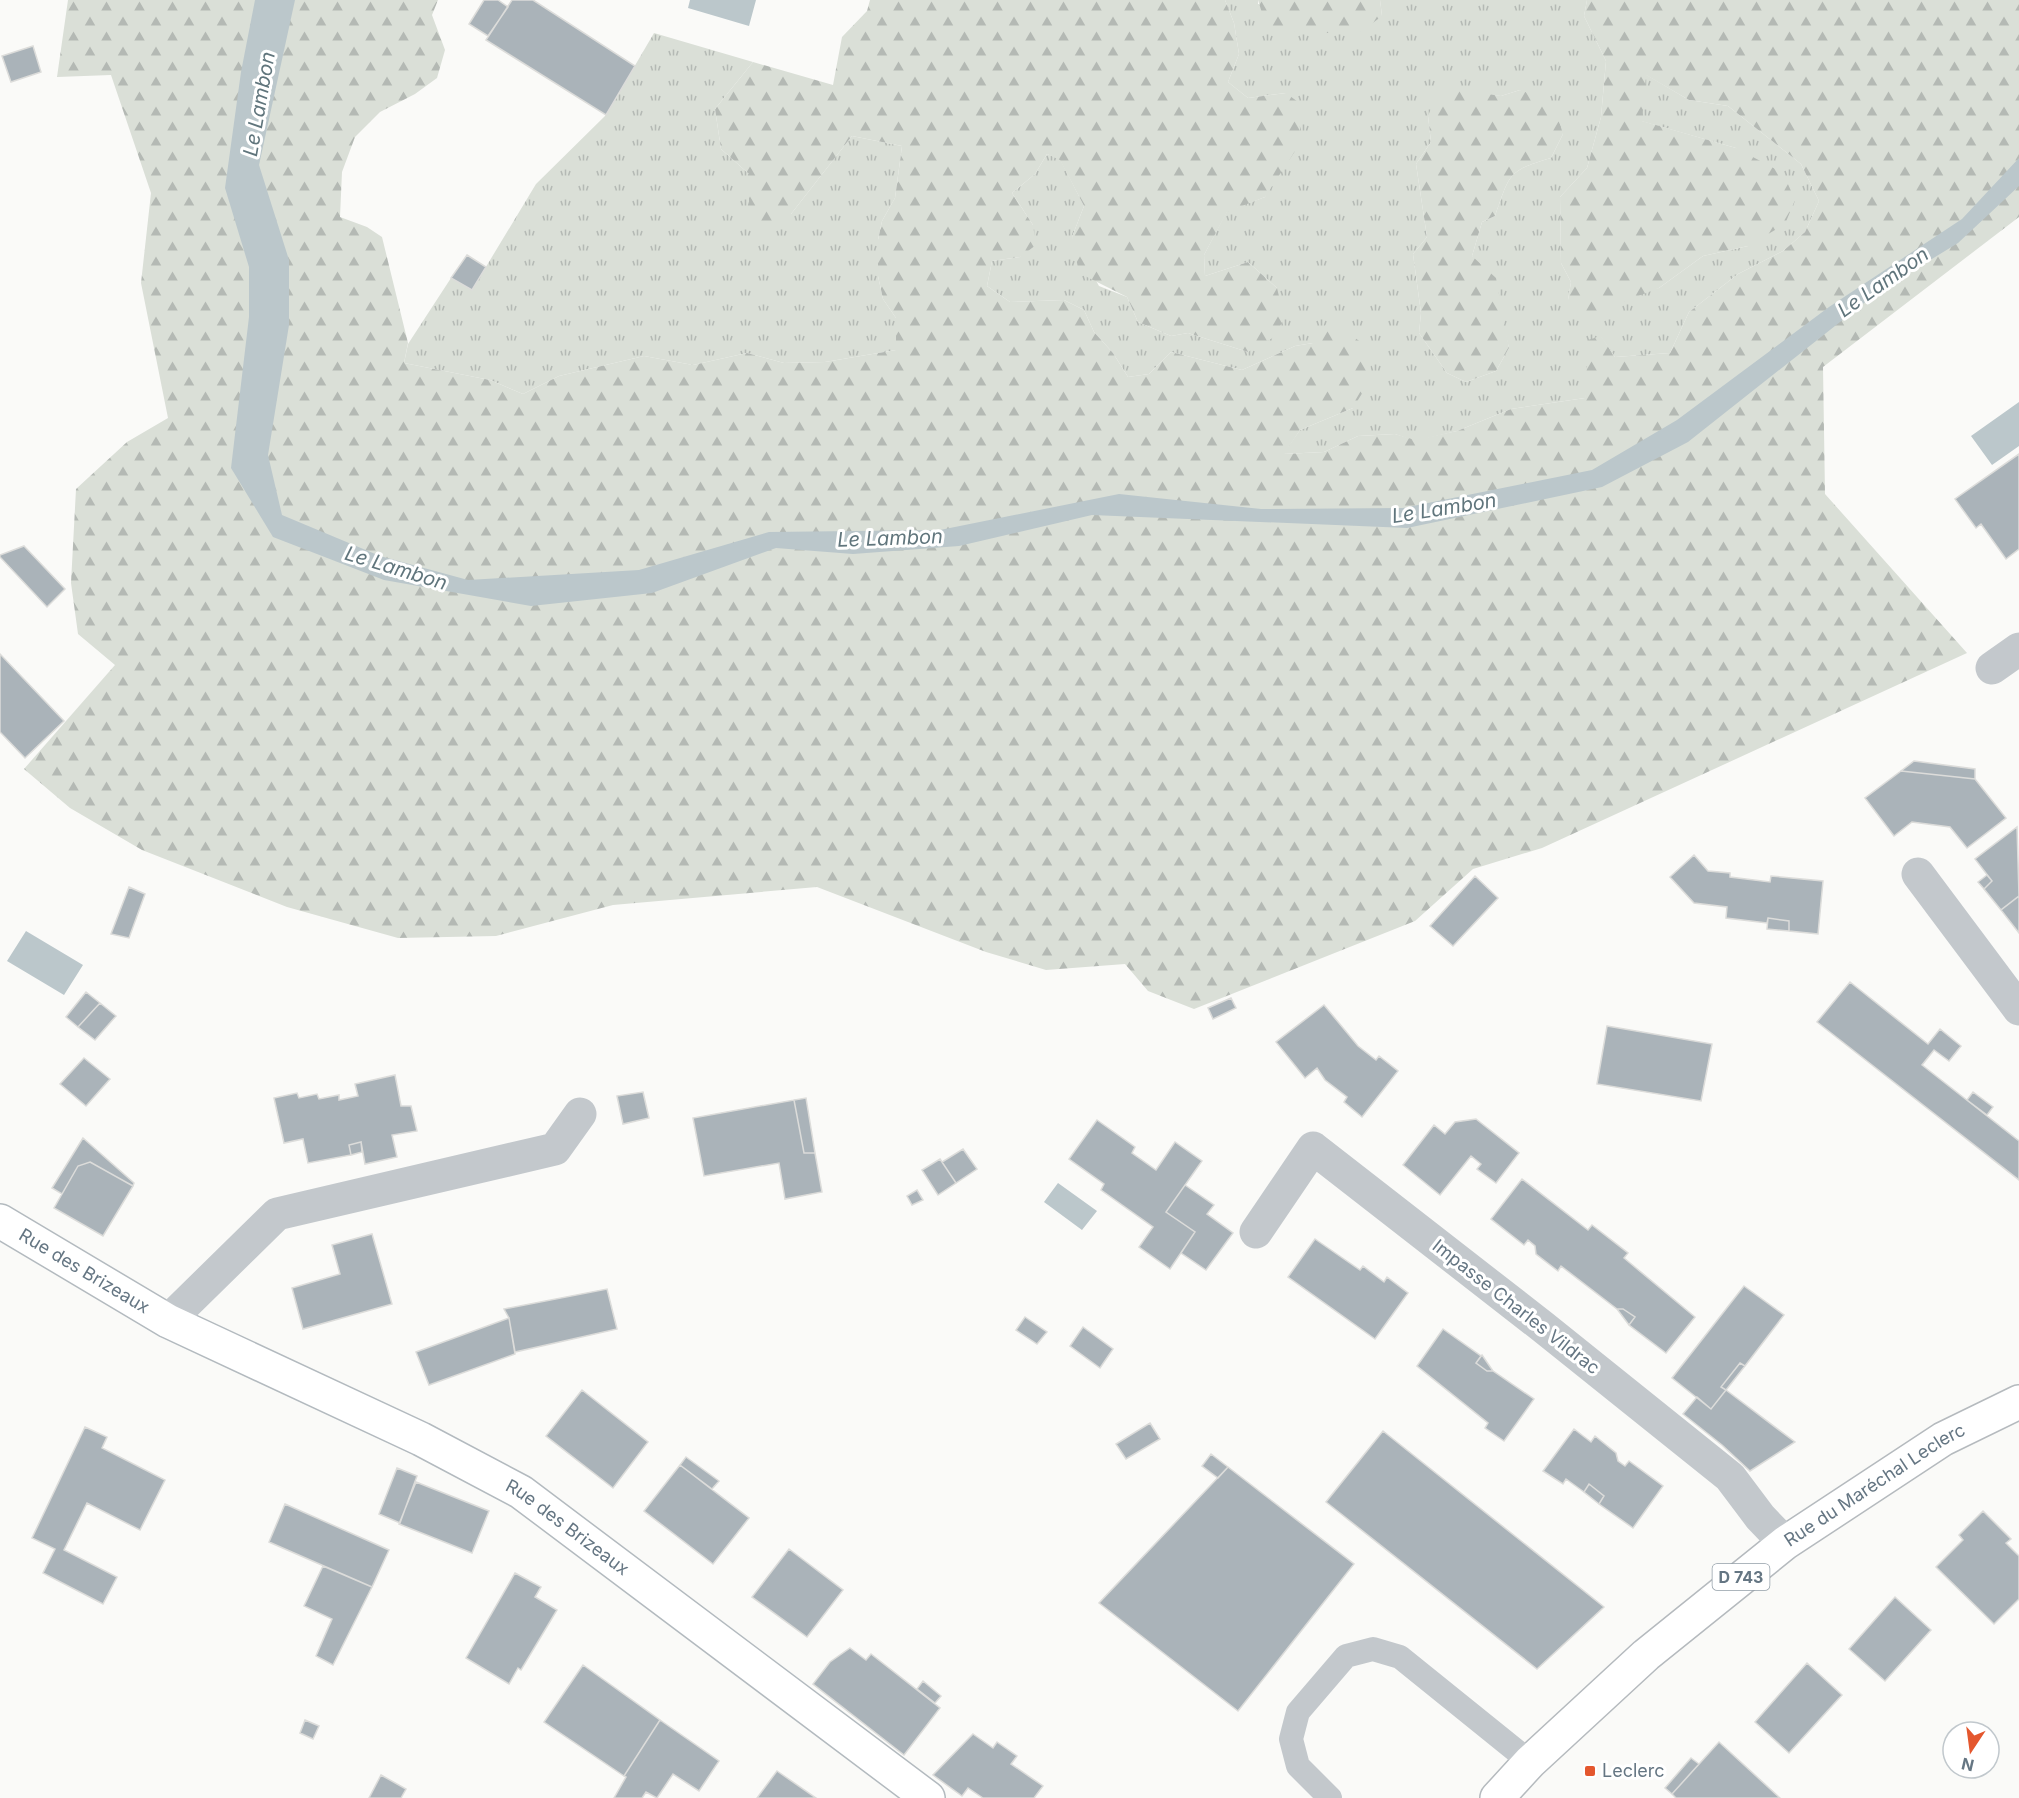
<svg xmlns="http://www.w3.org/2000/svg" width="2019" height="1798" font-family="Inter,sans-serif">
  <defs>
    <pattern id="grass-tufts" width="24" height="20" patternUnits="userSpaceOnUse" patternTransform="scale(1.5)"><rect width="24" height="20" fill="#dadfd7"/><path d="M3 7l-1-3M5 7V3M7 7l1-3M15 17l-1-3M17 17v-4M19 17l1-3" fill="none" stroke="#b4b9b4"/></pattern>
    <pattern id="forest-firs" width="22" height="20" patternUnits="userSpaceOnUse" patternTransform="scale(1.5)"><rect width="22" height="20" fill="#dadfd7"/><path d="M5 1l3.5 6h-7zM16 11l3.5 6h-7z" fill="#b4b9b4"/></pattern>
  </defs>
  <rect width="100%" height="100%" fill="#fafaf8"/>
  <path fill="url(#grass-tufts)" fill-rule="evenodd" d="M1225,0h33v4l124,12 -2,-16h207l-3,16 22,45 -5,56 -14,51 -27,29 1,66 10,19 -3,18 91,-12 44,-32 45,-10 -12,-98 -95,-27 4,-47 44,26 39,6 73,58 18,37 -14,31 -22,19 -45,23 -49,38 -19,41 -55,4 -14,-20 -16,61 -74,11 -54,22 -42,10 -20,-7 -37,2 -34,16 -41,2 17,-24 53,-22 -40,-65 -18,3 -53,24 -71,-18 -22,22 -21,3 -15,-24 -19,-21 -10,-22 -20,-10 -54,2 -23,-16 5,-25 28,-4 13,-32 -21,-32 23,-19 12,-20 13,5 24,47 -12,31 27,49 28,11 11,25 33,14 17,-3 60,19 29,-64 -29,-26 -43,14 -1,-21 23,-44 38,-14 21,-104 -38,5 -20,-16 11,-28 -5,-31zM1520,90l43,44 -12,24c-44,13 -41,16 -56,58l-13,6 -10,34 31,68 6,24 -13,23 -30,11 -19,-9 -28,-40 2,-20 -8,-59 14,-17 -11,-73 15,-22 -3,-26 51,-22 22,2z
    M654,33l99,29 -38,47 6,40 28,25v41l42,-1 61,-78 50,10 -7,52 -13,23 -4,19v36l5,23 13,19v32l-71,12 -41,1 -37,-10 -54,12 -49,-9 -85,20 -36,18 -33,-14 -86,-17 4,-19 43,-66 21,12 64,-106 70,-69z"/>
  <path fill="url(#forest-firs)" d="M68,0h370l-6,15 13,35 -8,28 -22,16 -35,18 -25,25 -13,35 -2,45 27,10 15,10 26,106 -4,20 86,17 33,14 36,-18 85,-20 49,9 54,-12 37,10 41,-1 71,-12v-32l-13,-19 -5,-23v-36l4,-19 13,-23 7,-52 -50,-10 -61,78 -23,16 -19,-15v-41l-28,-25 -6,-40 38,-47 80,23 9,-48 25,-26 3,-11h355l9,23 5,31 -11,28 20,16 38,-5 12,9 3,40 -36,55 -38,15 -23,43 1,21 43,-14 29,26 7,29 -8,19 -28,16 -60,-19 -17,3 -33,-14 -11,-25 -48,-24 -7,-36 12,-31 -24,-46 -13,-6 -12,20 -23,19 21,32 3,20 -16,12 -28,4 -5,25 23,16 54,-2 20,10 10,22 19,21 15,24 21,-3 22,-22 71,18 53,-24 18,-3 14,-20 16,6 27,20 1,30 -18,29 -53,22 -16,24 40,-2 34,-16 37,-2 20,6 42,-9 54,-22 74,-11 3,-58 13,-4 14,21 55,-4 19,-41 49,-38 45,-23 22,-19 14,-31 -18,-37 -73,-58 -39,-6 -43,-25 -4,46 94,27 47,25 12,27 -10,24 -37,22 -45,10 -44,32 -62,24 -24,-2 -5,-10 3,-18 -10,-19 -1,-66 27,-29 14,-51 5,-56 -22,-45 3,-16h432v217l-196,150 2,127 142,159 -425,195 -69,21 -58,52 -221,88 -46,-18 -23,-27 -79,6 -60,-18 -169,-65 -204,18 -117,31 -98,2 -111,-31 -145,-57 -72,-42 -46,-39 91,-104 -37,-31 -7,-51 5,-94 51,-47 41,-24 -27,-135 10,-90 -40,-118 -54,2z
    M1258,0h122l2,16 -20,15 -52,3 -44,-8z
    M1453,89l48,7 19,-6 33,12 10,32 -12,24c-44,13 -41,16 -56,58l-13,6 -10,34 24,22 13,70 -13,23 -30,11 -19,-9 -28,-40 2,-20 -8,-59 14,-17 -11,-73 15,-22 -3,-26 8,-20z"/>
  <path fill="#bbc7cb" d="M255,0h40l-36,165 30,95v65l-21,130 14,60 98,41 88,24 171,-10 130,-38 171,-2 179,-36 142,15 142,-1 189,-38 85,-50 152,-113 133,-88 57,-61v28l-61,57 -80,49 -190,150 -86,45 -195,41 -315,-13 -133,31 -106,8 -77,-6 -124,45 -121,13 -147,-26 -111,-43 -42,-69 18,-151v-50l-24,-79 16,-116z
    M690,0h66l-7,26 -61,-18z
    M2019,402v44l-27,19 -21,-29z
    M26,931l57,34 -19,30 -57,-34z
    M1058,1183l39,28 -15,19 -38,-28z"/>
  <path fill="#aab3b9" stroke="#dcdcda" stroke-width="1.5" d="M484,0h14l10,7 -20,29 -19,-12z
    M512,0h21l102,66 -29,49 -120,-75z
    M33,46l8,26 -30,10 -9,-26z
    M467,255l19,12 -14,23 -21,-12z
    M2019,454v95l-13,10 -25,-35 -5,4 -21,-29z
    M24,546l41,43 -18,18 -47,-50v-2z
    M0,654l64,67 -39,37 -25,-26z
    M1914,761l61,8v10l-74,-8z
    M1901,771l74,8 31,39 -39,30 -17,-21 -38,-5 -18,14 -29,-38z
    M2017,827l2,69 -18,14 -17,-21 8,-8 -17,-22z
    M1694,855l14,16 22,2v4l40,5 1,-6 52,5 -5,53 -29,-3v-10l-21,-3 -1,5 -41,-5 1,-11 -33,-4 -24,-26z
    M1987,875l5,6 -8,8 -6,-7z
    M1475,876l23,22 -45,48 -23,-20z
    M129,887l16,7 -16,44 -18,-4z
    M2019,896v37l-18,-23z
    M1768,918l21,3v10l-22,-2z
    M1850,982l78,62 12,-15 21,17 -12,15 -15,-11 -12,15 97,76v39l-202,-158z
    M86,992l14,11 -22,24 -12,-10z
    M1231,998l5,10 -23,11 -5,-11z
    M100,1003l16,13 -21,24 -17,-13z
    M1324,1005l34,41 18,14 3,-4 19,15 -36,46 -18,-15 3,-5 -22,-17 -8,-12 -12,10 -29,-36z
    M1607,1026l105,18 -11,57 -104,-17z
    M84,1058l26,21 -24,27 -26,-22z
    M395,1075l6,31h10l6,25 -25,4 5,22 -32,7 -4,-22 -12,3 2,10 -43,8 -5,-24 -19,4 -10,-45 23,-5 2,5 18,-4 2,5 20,-4v5l19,-4 -3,-12z
    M643,1092l6,26 -26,6 -6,-28z
    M1973,1092l20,15 -6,8 -20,-15z
    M806,1098l9,55h-11l-10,-53z
    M794,1100l10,53h11l7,39 -37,7 -6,-36 -75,13 -11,-58z
    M1476,1119l43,34 -23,30 -19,-14 4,-5 -10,-8 -31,39 -37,-30 31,-40 11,9 10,-12z
    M1097,1120l38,27 -3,6 24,17 19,-28 27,19 -36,51 29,20 -25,37 -31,-22 14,-20 -52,-37 3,-6 -35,-25z
    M83,1138l51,45 -1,3 -43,-24 -12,4 -16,28 -10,-6z
    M361,1142l1,10 -11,3 -2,-10z
    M963,1149l14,20 -21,14 -14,-21z
    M940,1159l16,24 -18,12 -16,-25z
    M90,1162l43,24 -30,50 -49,-28 24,-42z
    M1522,1179l66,51 4,-5 36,28 -4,5 71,59 -29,36 -37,-28 6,-8 -12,-8h-6l-56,-43 -3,5 -22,-17 -1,-8 -7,-6 -4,5 -33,-26z
    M1185,1185l29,20 -7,9 26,19 -27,37 -25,-17 14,-21 -29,-20z
    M917,1190l6,10 -11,5 -5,-9z
    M372,1234l20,70 -89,25 -11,-41 48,-14 -8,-29z
    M1315,1239l45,31 3,-4 21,16 3,-5 21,16 -33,46 -87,-62z
    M1744,1286l40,29 -39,51 -5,-3 -19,24 5,3 -15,19 -39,-31z
    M607,1289l10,40 -102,23 -6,-34 -5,-9z
    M1617,1309h6l12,8 -6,8z
    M1025,1317l22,15 -10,12 -21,-14z
    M509,1318l6,36 -86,31 -13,-33z
    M1083,1327l30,22 -13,19 -30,-22z
    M1443,1329l38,27 -5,7 11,8h6l41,28 -30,42 -19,-13 3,-5 -71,-57z
    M1482,1355l11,16h-6l-11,-8z
    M1740,1363l5,3 -19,24 -5,-3z
    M582,1390l66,52 -35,46 -67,-52z
    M1726,1390l69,52 -45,29 -28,-26 -39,-31 14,-17 14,12z
    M1150,1423l10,16 -34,20 -10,-15z
    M85,1427l22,10 -5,11 63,32 -25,50 -53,-27 -23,47 53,27 -14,27 -60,-31 12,-24 -23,-11z
    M1574,1429l17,13 4,-6 21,17 2,8 7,5 4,-5 34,25 -30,42 -34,-24 5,-8 -15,-12 -5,8 -18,-13 -3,5 -20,-13z
    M1383,1431l221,176 -67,62 -211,-167z
    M1211,1454l17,13 -10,11 -16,-12z
    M686,1457l33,24 -7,8 -32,-24z
    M680,1465l69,53 -36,46 -69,-53z
    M1228,1467l126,97 -116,147 -139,-108z
    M397,1468l20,8 -17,47 -21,-9z
    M416,1482l73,29 -17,42 -73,-29z
    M1589,1484l15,12 -5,8 -15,-12z
    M285,1504l104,46 -17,37 -103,-45z
    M1983,1511l28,28 -5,4 13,13v43l-25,25 -58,-57 27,-27 -4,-5z
    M789,1549l54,41 -36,47 -55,-40z
    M323,1566l49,21 -39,78 -17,-9 16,-37 -28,-13z
    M515,1573l26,14 -6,10 22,13 -36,60 -3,-2 -9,16 -43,-26z
    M1895,1597l36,33 -46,51 -36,-32z
    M850,1648l16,12 5,-6 69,54 -36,47 -91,-71 17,-22z
    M1807,1663l35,32 -53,58 -34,-31z
    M583,1665l77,55 -36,56 -80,-54z
    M923,1681l18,15 -6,7 -18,-14z
    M305,1720l14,6 -6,13 -13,-6z
    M660,1720l59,41 -20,30 -26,-17 -16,24 -11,-6 -4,6h-28l12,-21 -2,-1z
    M973,1734l20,14 4,-6 20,14 -6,8 32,22 -9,12h-51l-15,-10 -6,8 -29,-21z
    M1719,1742l61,56h-104l-4,-4z
    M1691,1758l8,6 -27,30 -7,-6z
    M777,1771l39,27h-59z
    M381,1775l25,14 -5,9h-32z"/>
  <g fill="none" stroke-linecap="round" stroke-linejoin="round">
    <defs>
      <g id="secondary">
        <path id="s1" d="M0,1221l168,100 253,118 100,53 407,306"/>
      </g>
      <g id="primary">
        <path id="s2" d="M1497,1798l33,-36 116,-107 139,-112 158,-104 76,-37"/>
      </g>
    </defs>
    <use href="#secondary" stroke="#b3babf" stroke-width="36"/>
    <use href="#primary" stroke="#b5babe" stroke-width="36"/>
    <path stroke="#c3c8cc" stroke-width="24" d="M1330,1798l-32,-32 -7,-27 7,-27 48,-56 27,-7 27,8 130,105"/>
    <path stroke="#c3c8cc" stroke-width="33" d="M1992,668l27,-19
      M1918,874l101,135
      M1256,1232l57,-84 230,179 187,150 30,40 25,26
      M168,1321l109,-107 278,-65 25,-35"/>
    <use href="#secondary" stroke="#fff" stroke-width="33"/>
    <use href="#primary" stroke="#fff" stroke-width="33"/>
  </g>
  <rect fill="#e4572e" stroke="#fff" stroke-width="2" x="1584" y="1765" width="12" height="12" rx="3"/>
  <g text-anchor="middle" stroke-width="6" stroke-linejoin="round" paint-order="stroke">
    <rect fill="#fff" stroke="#939fa8" stroke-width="1.5" x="1712.5" y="1564" width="57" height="26" rx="4.5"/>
    <g font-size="16" font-weight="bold" fill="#657683">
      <text x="1741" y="1583">D 743</text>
    </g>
    <g font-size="18" fill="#657683" stroke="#fff">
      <text dy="6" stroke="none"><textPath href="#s1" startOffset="98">Rue des Brizeaux</textPath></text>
      <text transform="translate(1516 1307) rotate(38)" y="6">Impasse Charles Vildrac</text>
      <text dy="6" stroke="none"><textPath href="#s2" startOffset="492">Rue du Maréchal Leclerc</textPath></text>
      <text dy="6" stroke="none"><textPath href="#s1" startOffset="646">Rue des Brizeaux</textPath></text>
    </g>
    <g font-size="18" fill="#657683" stroke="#fff" text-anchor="start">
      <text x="1602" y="1777">Leclerc</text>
    </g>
    <g font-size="20" font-style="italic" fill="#60757c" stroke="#fff">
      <text transform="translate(259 104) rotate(-80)" y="7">Le Lambon</text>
      <text transform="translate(1883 282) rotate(-35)" y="7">Le Lambon</text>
      <text transform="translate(1444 508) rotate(-9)" y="7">Le Lambon</text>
      <text transform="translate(890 538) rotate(-2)" y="7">Le Lambon</text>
      <text transform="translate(396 568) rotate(17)" y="7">Le Lambon</text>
    </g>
  </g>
  <g transform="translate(1971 1750) rotate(193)"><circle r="28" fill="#ffffff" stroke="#c1c8cd" stroke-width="1.5"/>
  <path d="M0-4.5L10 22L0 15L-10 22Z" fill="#e4572e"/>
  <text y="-9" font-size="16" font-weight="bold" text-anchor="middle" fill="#657683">N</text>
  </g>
</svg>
